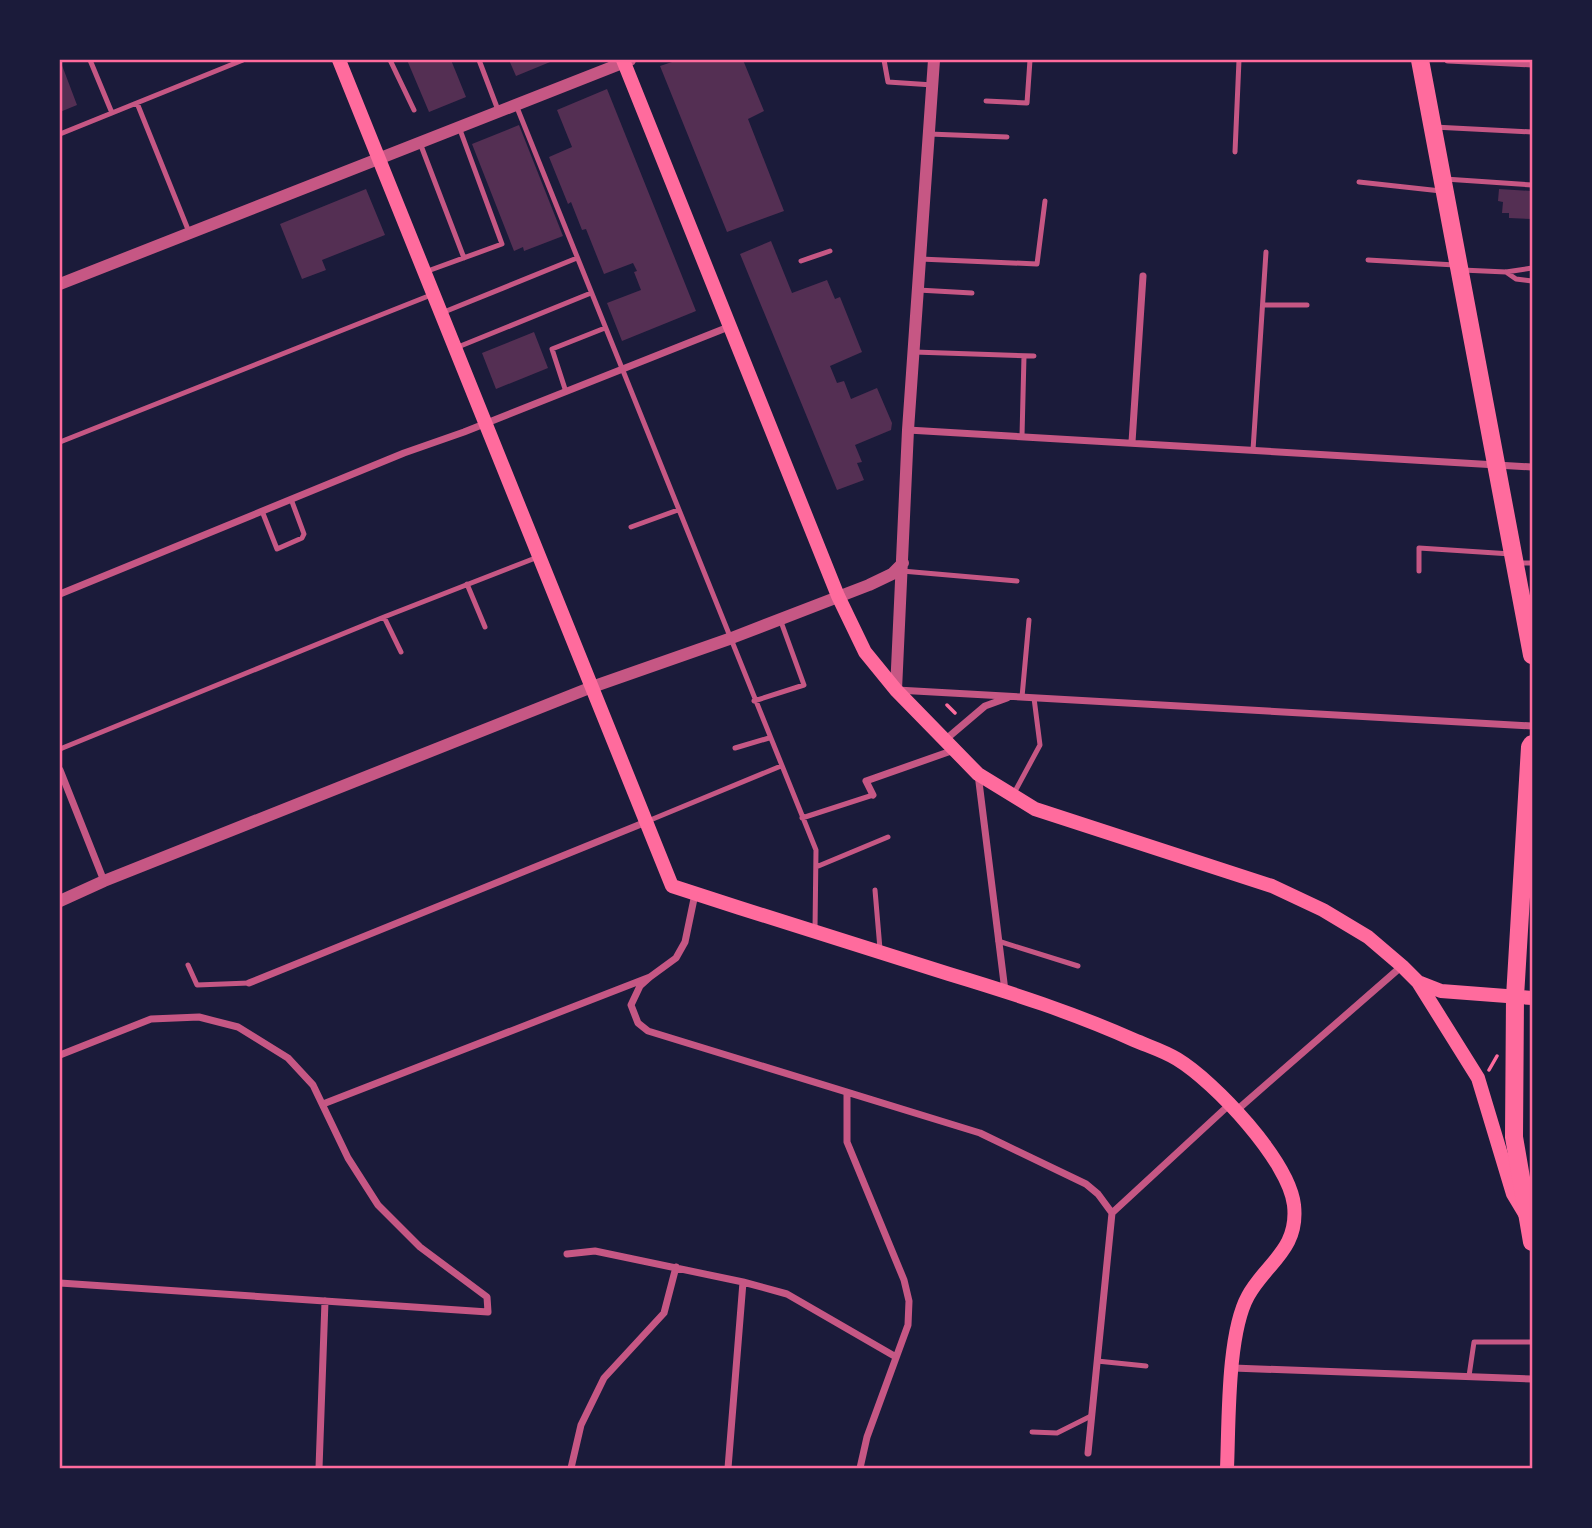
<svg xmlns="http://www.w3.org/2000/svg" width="1592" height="1528" font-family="Jost,sans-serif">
  <rect width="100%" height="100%" fill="#1b1b3a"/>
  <path fill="#542f53" d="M60,60l17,45 -17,7z
    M407,60h44l15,37 -37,15z
    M509,60h46l-39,16z
    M678,60h65l21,51 -16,8 36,92 -57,21 -67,-166z
    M607,89l89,222 -74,30 -15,-38 34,-13 -7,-18 3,-1 -4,-8 -29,11 -18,-45 -4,1 -11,-28 -3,2 -19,-47 23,-10 -15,-37z
    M519,125l44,111 -39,15 -1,-4 -9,4 -42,-107z
    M366,189l19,46 -63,25 4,10 -24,9 -22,-55z
    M1499,189l33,2v28l-23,-1v-5h-7l1,-11 -5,-1z
    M771,241l21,52 35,-13 8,19 5,-2 22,55 -32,14 7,17 7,-2 7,18 26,-11 15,35 -1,7 -36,15 7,17 -5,1 7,17 -27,10 -97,-236z
    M534,332l14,36 -52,21 -14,-36z"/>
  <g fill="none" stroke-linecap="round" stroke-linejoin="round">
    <path stroke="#ff6b9d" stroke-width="3.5" d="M947,705l8,8
      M1489,1070l8,-14"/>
    <path stroke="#c65784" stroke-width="5" d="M90,60l22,53
      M390,60l24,50
      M479,60l19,50
      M884,60l4,22 45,3
      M986,101l41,2 3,-43
      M137,103l52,129
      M516,105l300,745 -1,79
      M1434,127l98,5
      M60,134l183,-74
      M929,134l78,3
      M420,143l44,115
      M1235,152l4,-92
      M1445,179l87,6
      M1359,182l82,9
      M920,259l117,5 8,-63
      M1368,260l87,5
      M801,261l29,-10
      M1462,270l44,2 26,-4
      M425,272l77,-28 -43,-117
      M1506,272l10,7 16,2
      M918,290l54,3
      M1263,305h44
      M444,312l133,-54
      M458,347l133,-54
      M914,352l120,4
      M566,392l-14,-43 53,-21
      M1022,436l2,-80
      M60,442l371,-147
      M1253,450l13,-198
      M262,511l15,38 25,-11 2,-4 -13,-35
      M631,527l47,-17
      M1519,563h13
      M902,571l115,10
      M1419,571v-23l92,6
      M467,584l18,43
      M384,617l17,35
      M1022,697l7,-77
      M754,701l50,-16 -24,-66
      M735,748l34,-10
      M60,749l324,-132 154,-60
      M1013,795l27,-50 -6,-47
      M802,818l71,-23
      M648,821l133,-55
      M816,867l72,-30
      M875,890l5,59
      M998,941l80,25
      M188,965l9,20 52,-2
      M1097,1361l49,5
      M1469,1376l5,-34h58
      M1032,1432l25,1 34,-17"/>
    <path stroke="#c65784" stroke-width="7" d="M1448,60l84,4
      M908,430l624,37
      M1132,442l11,-166
      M60,594l344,-141 60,-21 267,-106
      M897,690l635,36
      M945,740l40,-34 22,-8
      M60,770l44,111
      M978,774l27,217
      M873,795l-7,-14 88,-31
      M650,977l-10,9 -9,19 7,18 10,8 332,102 106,51 12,10 14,19 -24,240
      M249,983l397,-161
      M60,1055l91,-36 48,-2 39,10 50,31 25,27 35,73 30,47 42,42 67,50 1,15 -428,-29
      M847,1093v49l57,138 5,21 -1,24 -41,112 -7,31
      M323,1104l327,-127 26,-19 9,-16 10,-48
      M1237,1110l165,-144
      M1112,1213l117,-108
      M567,1254l28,-3 148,31 44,12 109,63
      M1233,1368l299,11
      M319,1468l6,-167
      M571,1468l10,-43 23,-47 60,-65 12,-46
      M728,1468l15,-186"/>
    <path stroke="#c65784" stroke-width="12" d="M60,284l570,-224
      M896,690l12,-260 26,-370
      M60,901l44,-20 488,-194 137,-48 140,-54 23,-11 11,-11"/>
    <path stroke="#ff6b9d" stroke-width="14" d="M339,60l333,826c92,30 184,59 277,88 63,19 125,39 185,66 14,6 30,11 43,19 38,23 112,102 117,146 5,45 -28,58 -46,91 -21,38 -19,127 -21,172
      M623,60l215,536 27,56 31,38 82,84 57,35 237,77 51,24 45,27 34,29 16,16 60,96 35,116 12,20
      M1418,982l23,9 91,7"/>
    <path stroke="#ff6b9d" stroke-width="18" d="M1420,60l112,595
      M1532,744l-2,3 -15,250 -1,140 18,105"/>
  </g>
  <rect width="1592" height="1528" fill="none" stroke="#1b1b3a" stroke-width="122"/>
  <rect x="61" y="61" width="1470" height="1406" fill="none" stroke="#ff6b9d" stroke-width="2.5"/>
</svg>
